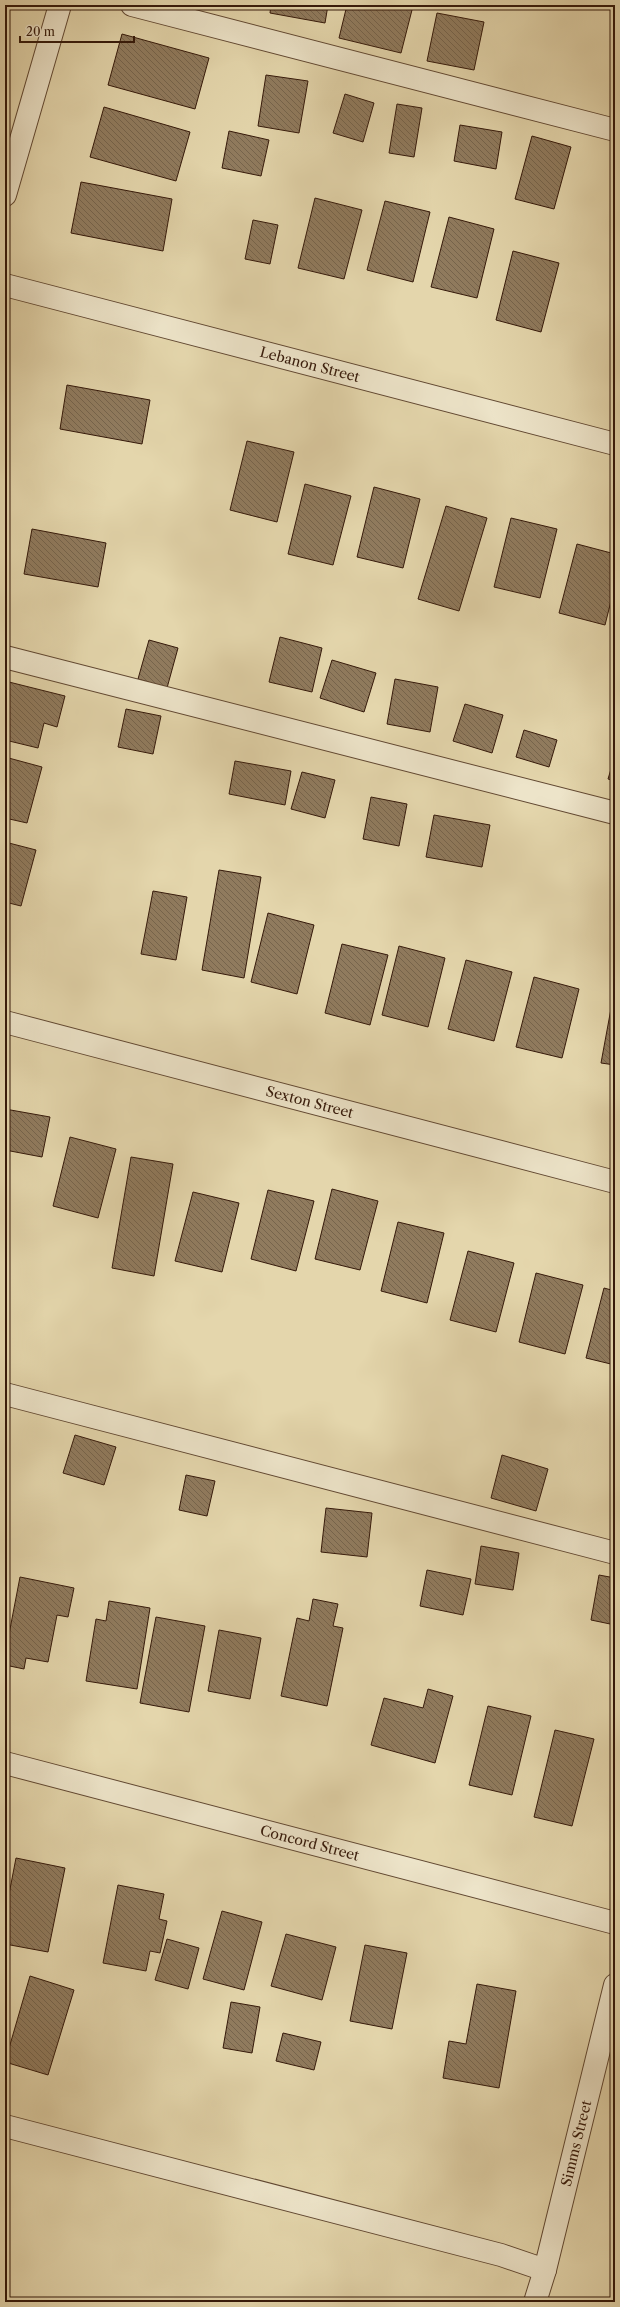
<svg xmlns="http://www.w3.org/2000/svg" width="620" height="2307" font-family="'Libre Caslon Text',serif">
  <defs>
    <pattern id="building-back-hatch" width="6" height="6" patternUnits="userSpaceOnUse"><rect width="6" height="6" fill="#907b5e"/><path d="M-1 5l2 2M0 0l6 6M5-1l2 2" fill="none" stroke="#76644c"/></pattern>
  </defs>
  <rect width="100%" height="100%" fill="#e4d6ac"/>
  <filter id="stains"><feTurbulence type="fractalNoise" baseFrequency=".005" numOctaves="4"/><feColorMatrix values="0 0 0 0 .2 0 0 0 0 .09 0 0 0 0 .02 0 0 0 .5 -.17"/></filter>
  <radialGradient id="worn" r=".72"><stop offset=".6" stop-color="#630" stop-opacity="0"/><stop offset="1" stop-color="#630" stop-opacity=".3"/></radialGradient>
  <path fill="url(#building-back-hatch)" stroke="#35190a" d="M271,5h57l-3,18 -55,-10z
    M347,5l66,1 -12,47 -62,-15z
    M437,13l47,9 -10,48 -47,-9z
    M122,34l87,24 -14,51 -87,-24z
    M266,75l42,6 -9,52 -41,-7z
    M345,94l29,9 -11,39 -30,-9z
    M397,104l25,4 -8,49 -25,-4z
    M104,107l86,25 -14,49 -86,-24z
    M460,125l42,7 -6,37 -42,-8z
    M229,131l40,9 -8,36 -39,-8z
    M532,136l39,11 -17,62 -39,-10z
    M81,182l91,17 -9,52 -92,-18z
    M315,198l47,12 -18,69 -46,-11z
    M385,201l45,11 -17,70 -46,-12z
    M449,217l45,12 -17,69 -46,-11z
    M253,220l25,5 -8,39 -25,-5z
    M513,251l46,12 -18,69 -45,-12z
    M67,385l83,15 -8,44 -82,-15z
    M247,441l47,11 -17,70 -47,-12z
    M305,484l46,12 -18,69 -45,-11z
    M374,487l46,12 -17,69 -46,-11z
    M446,506l41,12 -28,93 -41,-12z
    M511,518l46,11 -17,69 -46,-11z
    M32,529l74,14 -8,44 -74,-13z
    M577,544l38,10v31l-10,40 -46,-12z
    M280,637l42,11 -10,44 -43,-10z
    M149,640l29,8 -11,40 -29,-9z
    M332,660l44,13 -12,39 -44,-14z
    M395,679l43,8 -8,45 -43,-8z
    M5,681l60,15 -8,31 -13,-4 -6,25 -33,-8z
    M465,704l38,11 -11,38 -39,-12z
    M126,709l35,7 -8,38 -35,-7z
    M524,730l33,10 -8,27 -33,-10z
    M615,756v25l-7,-2z
    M5,757l37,10 -15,56 -22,-5z
    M235,761l56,10 -6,34 -56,-11z
    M302,772l33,8 -10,38 -34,-9z
    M371,797l36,7 -8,42 -36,-7z
    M434,815l56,10 -8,42 -56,-10z
    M5,842l31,8 -15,56 -16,-4z
    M219,870l42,7 -17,101 -42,-8z
    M153,891l34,6 -11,63 -35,-6z
    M268,913l46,12 -17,69 -46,-12z
    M342,944l46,11 -18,70 -45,-12z
    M399,946l46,12 -17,69 -46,-12z
    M466,960l46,12 -18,69 -46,-12z
    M534,977l45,12 -17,69 -46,-11z
    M615,987v78l-14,-2z
    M5,1109l45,8 -8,40 -37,-7z
    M70,1137l46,12 -18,69 -45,-12z
    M131,1157l42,7 -19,112 -42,-8z
    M332,1189l46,12 -18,69 -45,-11z
    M268,1190l46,11 -18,70 -45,-12z
    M193,1192l46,11 -17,69 -47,-11z
    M398,1222l46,11 -17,70 -46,-12z
    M468,1251l46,12 -18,69 -46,-12z
    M536,1273l47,12 -18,69 -46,-12z
    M604,1288l11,3v74l-29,-7z
    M75,1435l41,12 -12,38 -41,-12z
    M502,1455l46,14 -12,42 -45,-13z
    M186,1475l29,6 -8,35 -28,-6z
    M326,1508l46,5 -5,44 -46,-5z
    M481,1546l38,7 -6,37 -38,-6z
    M427,1570l44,9 -8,36 -43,-9z
    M599,1575l16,3v47l-24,-5z
    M20,1577l54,11 -6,29 -11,-2 -9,47 -22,-4 -2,11 -19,-4v-10z
    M313,1599l25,5 -5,22 10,2 -16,78 -46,-10 16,-78 12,3z
    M109,1601l41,7 -13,81 -51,-8 10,-62 10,2z
    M156,1617l49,9 -16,86 -49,-9z
    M219,1630l42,8 -11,61 -42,-8z
    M428,1689l25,7 -18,67 -64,-18 13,-47 39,10z
    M488,1706l43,10 -19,79 -43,-10z
    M555,1730l39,9 -22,87 -38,-9z
    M16,1858l49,10 -17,84 -43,-8v-29z
    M118,1885l46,9 -5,25 8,2 -7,32 -10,-2 -4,20 -43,-8z
    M222,1911l40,11 -18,68 -41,-11z
    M286,1934l50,13 -14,53 -51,-14z
    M167,1939l32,9 -11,41 -33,-9z
    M365,1945l42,8 -15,76 -42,-8z
    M30,1976l44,14 -26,85 -43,-13z
    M477,1984l39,7 -17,97 -56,-10 6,-37 17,3z
    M231,2002l29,5 -8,46 -29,-5z
    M283,2033l38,9 -7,28 -38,-9z"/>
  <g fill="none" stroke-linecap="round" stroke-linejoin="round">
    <defs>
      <g id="minor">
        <path d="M132,5l483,125"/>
        <path d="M5,195l55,-190"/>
        <path id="s1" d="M5,285l610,159"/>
        <path d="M5,657l610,156"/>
        <path id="s2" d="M5,1022l610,160"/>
        <path d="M5,1394l610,159"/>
        <path id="s3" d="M5,1763l610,160"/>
        <path d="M5,2126l496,129 44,15"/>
        <path id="s4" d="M535,2302l10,-32 70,-285"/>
      </g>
    </defs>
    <use href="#minor" stroke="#614832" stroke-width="24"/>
    <use href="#minor" stroke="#ede4c9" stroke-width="22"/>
  </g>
  <g text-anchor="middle" stroke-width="3.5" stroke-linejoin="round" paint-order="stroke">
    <g font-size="14" fill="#35190a" stroke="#ede4c9">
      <text dy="5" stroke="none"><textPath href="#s1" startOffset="315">Lebanon Street</textPath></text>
      <text dy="5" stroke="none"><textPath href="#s2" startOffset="315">Sexton Street</textPath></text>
      <text dy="5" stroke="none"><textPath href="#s3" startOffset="315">Concord Street</textPath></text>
      <text dy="5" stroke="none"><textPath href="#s4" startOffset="164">Simms Street</textPath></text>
    </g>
  </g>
  <rect width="620" height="2307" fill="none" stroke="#e4d6ac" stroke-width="20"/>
  <rect x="6" y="6" width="608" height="2295" fill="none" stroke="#35190a" stroke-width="2"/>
  <rect x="10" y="10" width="600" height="2287" fill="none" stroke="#35190a"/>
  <path d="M20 36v6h114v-6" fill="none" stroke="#35190a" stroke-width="2"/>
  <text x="26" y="36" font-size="12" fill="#35190a" stroke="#ede4c9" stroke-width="3" paint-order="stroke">20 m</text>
  <rect width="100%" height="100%" filter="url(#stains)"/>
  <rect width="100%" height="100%" fill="url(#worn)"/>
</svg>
